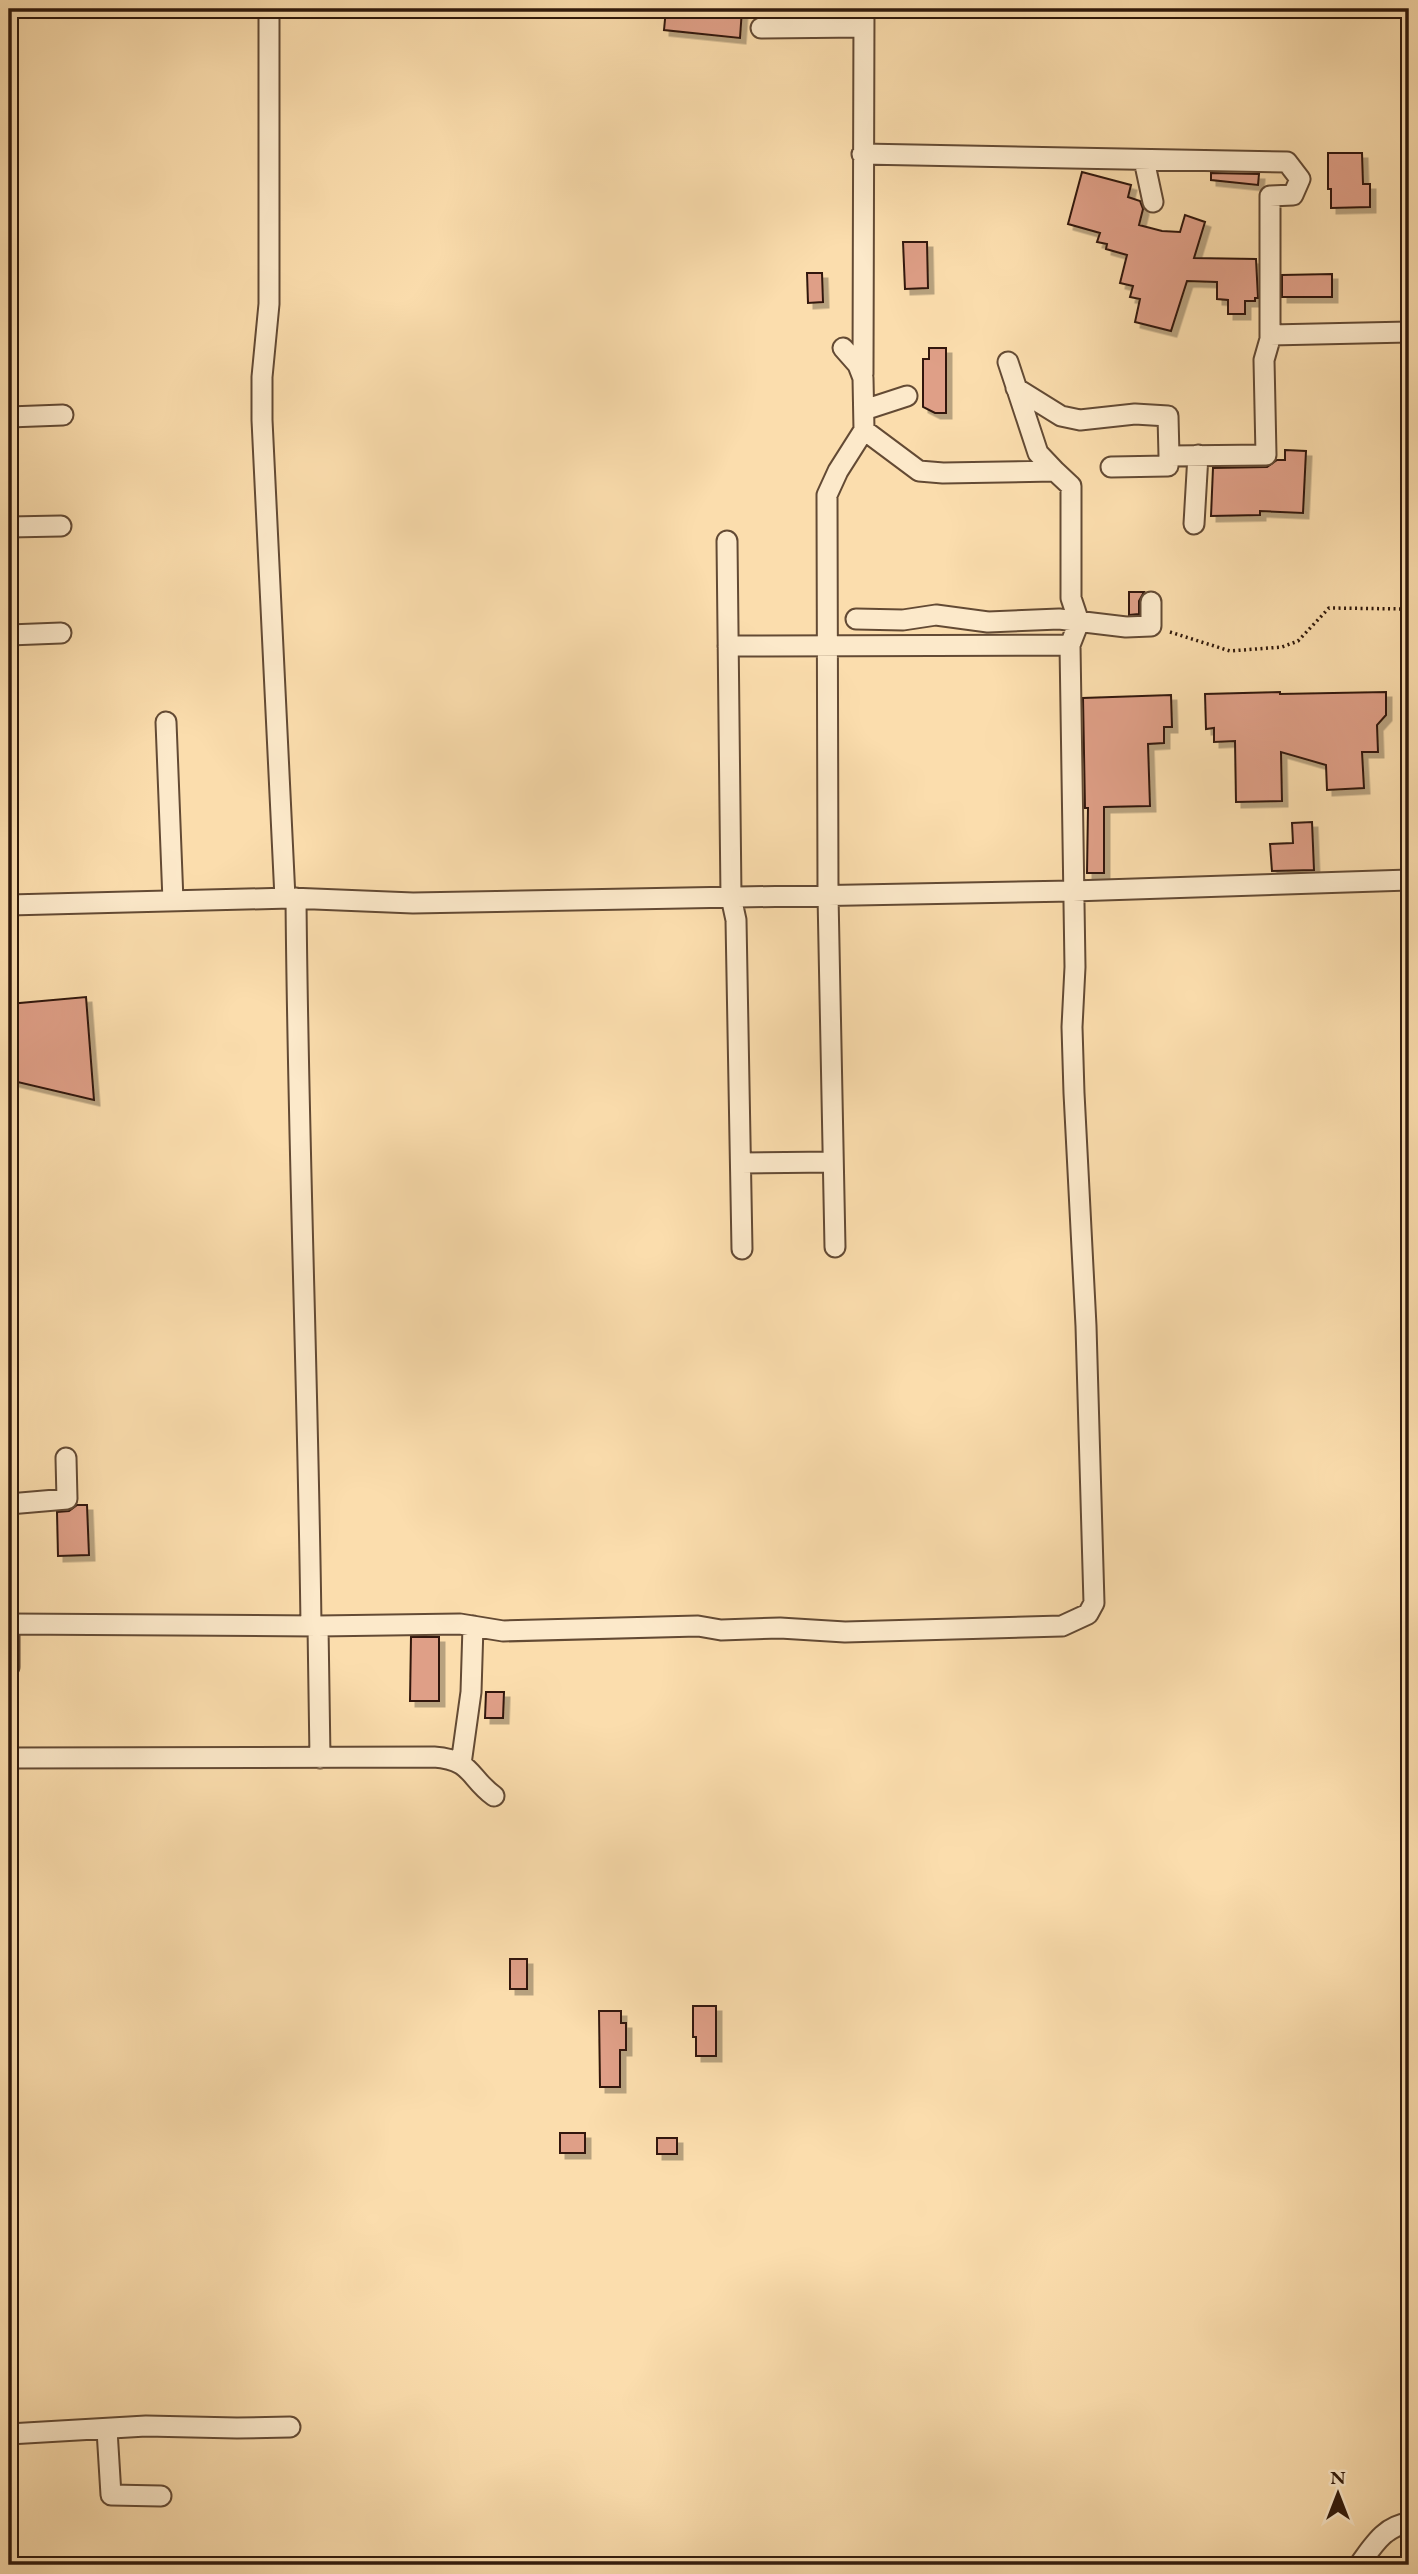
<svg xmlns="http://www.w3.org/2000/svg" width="1418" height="2574" font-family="'EB Garamond',serif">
  <defs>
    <filter id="shadow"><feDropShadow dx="5.5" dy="5.5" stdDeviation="0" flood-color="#0004"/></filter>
  </defs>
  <rect width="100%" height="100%" fill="#fbddad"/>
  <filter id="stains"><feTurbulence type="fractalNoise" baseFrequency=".00286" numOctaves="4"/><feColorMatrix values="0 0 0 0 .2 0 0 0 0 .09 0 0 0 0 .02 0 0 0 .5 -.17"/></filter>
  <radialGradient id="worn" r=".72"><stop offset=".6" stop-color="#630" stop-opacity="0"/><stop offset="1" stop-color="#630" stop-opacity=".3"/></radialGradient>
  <path fill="#df9f87" stroke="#30190b" stroke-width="2" filter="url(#shadow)" d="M666,9h76l-2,29 -76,-8z
    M1328,153h34l1,31h7v23l-39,1v-19h-3z
    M1082,172l49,13 -3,12 12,4 3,8 -4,16 23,6 18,1 5,-17 20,7 -11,36 62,1 2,39h-3v3h-10v13h-17v-14l-11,-1v-17l-30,-1 -16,50 -36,-9 5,-23 -10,-2 3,-11 -13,-3 7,-28 -21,-6 1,-5 -10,-2 3,-9 -32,-9z
    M1211,173l48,1 -1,11 -47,-5z
    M903,242h24l1,46 -23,1z
    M807,273h15l1,29 -15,1z
    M1332,274v23h-50v-22z
    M929,348h17v65h-11l-12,-6v-48h6z
    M1285,450l21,1 -3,62 -43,-2v4l-49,1 2,-48 54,-1 10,-7h8z
    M1129,592h15l-5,9v13l-10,1z
    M1280,692v2l106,-2v23l-9,10 1,27h-16l2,36 -37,2 -1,-25 -45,-13 1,49 -46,1 -1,-61 -21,1v-14l-8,1 -1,-35z
    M1171,695l1,32h-8v16l-16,1 2,62 -46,1v66h-17l1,-65h-3l-2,-110z
    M1312,822l2,48 -42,1 -2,-27 23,-1 -1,-20z
    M86,997l8,103 -85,-20v-76z
    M77,1505h10l2,50 -31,1 -1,-44 12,-1z
    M411,1637h28v64h-29z
    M486,1692h18l-1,26h-18z
    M510,1959h17v30h-17z
    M693,2006h23v50h-20v-19h-3z
    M599,2011h22v12h5v27h-6v37h-20z
    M560,2133h25v20h-25z
    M657,2138h20v16h-20z"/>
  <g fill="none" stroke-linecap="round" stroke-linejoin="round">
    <defs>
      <path id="minor" d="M269,9v295l-7,73v43l23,478
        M761,28l103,-1
        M862,154l425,8 13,17 -7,16 -23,1v143l-6,21 2,95 -97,1 -1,-40 -33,-2 -55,6 -19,-4 -45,-28
        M1144,160l9,42
        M1270,335l139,-3
        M1008,362l30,91 17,18
        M863,374l1,-365
        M864,410l43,-14
        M9,417l54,-2
        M1111,467l57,-1 1,-10
        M1194,524l4,-69
        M9,527l52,-1
        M727,541l4,356 5,23 6,329
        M856,619l47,1 33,-5 52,7 71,-3 67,8 25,-1v-24
        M9,635l52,-2
        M728,646l342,-1
        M166,722l7,179
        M296,898c2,243 12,485 15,728
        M9,905l281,-7 123,5 660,-12 336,-11
        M741,1163l92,-1
        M835,1247l-7,-352 -1,-400 11,-24 26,-41
        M9,1504l58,-5 -1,-41
        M9,1624l309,2 142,-2 43,7 195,-5 23,4 59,-2 65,4 217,-6 26,-12 6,-11 -8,-277 -12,-233 -2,-66 3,-60 -5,-322 9,-23 -8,-24v-112l-16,-15 -112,2 -24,-2 -55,-41 -1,-52 -5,-13 -15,-17
        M318,1626l2,132
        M9,1667v-43
        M9,1758l425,-1c39,3 34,20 60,39
        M461,1764l10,-72 2,-66
        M107,2430l4,65 50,1
        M9,2434l137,-8 91,2 53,-1
        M1359,2565c14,-19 25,-39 50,-42"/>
    </defs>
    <use href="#minor" stroke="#634a34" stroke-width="23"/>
    <path stroke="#30190b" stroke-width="3.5" stroke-dasharray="2 3.5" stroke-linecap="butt" d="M1170,632l60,19 52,-4 16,-6 31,-33 80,1"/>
    <use href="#minor" stroke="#fce9ca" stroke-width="19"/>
  </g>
  <rect width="1418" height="2574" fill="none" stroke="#fbddad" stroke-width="35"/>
  <rect x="10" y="10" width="1397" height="2553" fill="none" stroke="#30190b" stroke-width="3.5"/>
  <rect x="18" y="18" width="1383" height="2539" fill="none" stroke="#30190b" stroke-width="2"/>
  <g transform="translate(1338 2494)" stroke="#fce9ca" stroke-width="5" paint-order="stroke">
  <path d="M0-5L12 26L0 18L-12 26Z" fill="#30190b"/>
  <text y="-10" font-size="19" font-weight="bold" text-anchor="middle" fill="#30190b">N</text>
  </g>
  <rect width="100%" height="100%" filter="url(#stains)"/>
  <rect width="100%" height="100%" fill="url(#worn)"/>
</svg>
